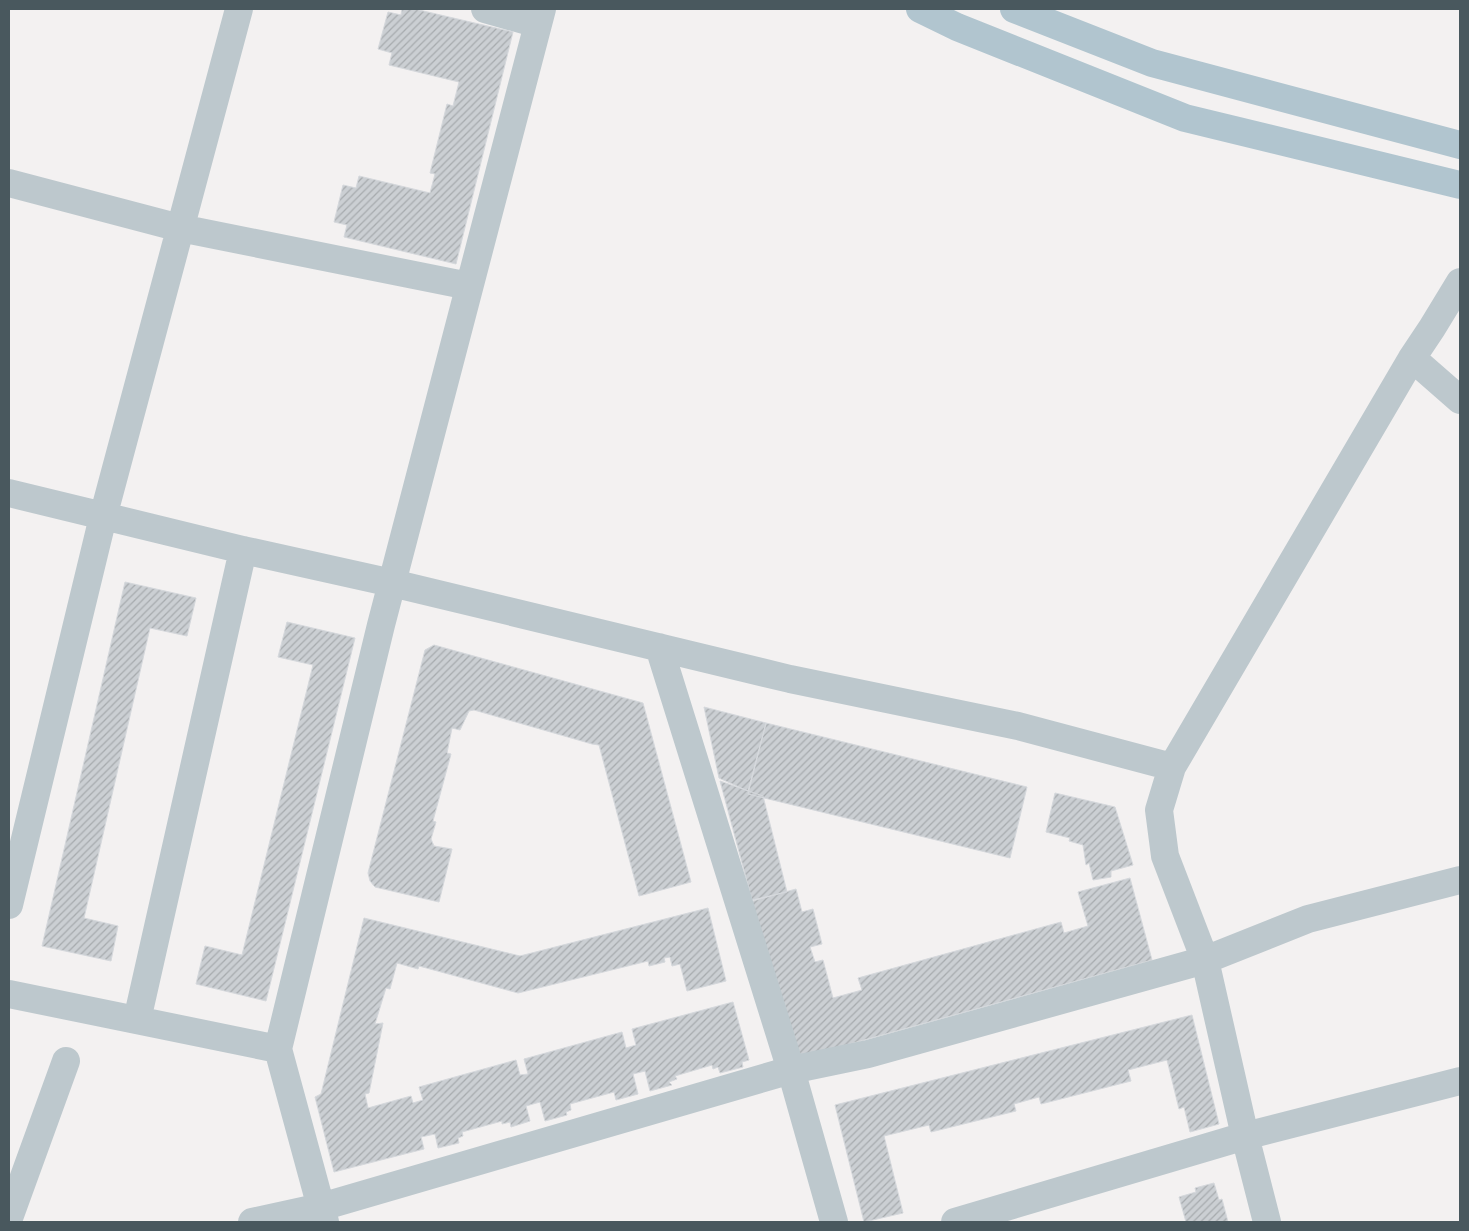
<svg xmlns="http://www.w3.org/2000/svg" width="1469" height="1231" font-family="'PT Sans Narrow',sans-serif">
  <defs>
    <pattern id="building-hatch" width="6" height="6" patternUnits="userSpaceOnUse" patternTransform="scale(1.25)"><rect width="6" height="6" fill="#cbcfd3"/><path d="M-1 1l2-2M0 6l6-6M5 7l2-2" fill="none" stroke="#a7abae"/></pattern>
  </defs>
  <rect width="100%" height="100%" fill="#f3f1f1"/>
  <path fill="url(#building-hatch)" stroke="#d5d8dc" d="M402,9h13l98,23 -57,232 -112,-27 3,-12 -13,-3 9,-37 13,3 3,-12 71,17 5,-19 -5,-1 17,-69 6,2 6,-24 -70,-17 3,-12 -14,-4 10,-37 13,3z
    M125,582l71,16 -9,38 -37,-8 -66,290 34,8 -7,35 -69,-15z
    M287,622l68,16 -89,363 -70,-17 9,-38 37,9 71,-290 -35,-8z
    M434,645l209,58 48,179 -52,14 -40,-151 -7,-1 -118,-34 -5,1 -9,19 -8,-2 -5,25 4,1 -18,67 3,1 -5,17 3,7 18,3 -13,53 -64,-15 -5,-6 -2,-8 57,-223z
    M704,707l62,16 -18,68 -29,-13z
    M766,723l261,64 -17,71 -262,-64z
    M720,781l43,15 24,96 -35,8z
    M1055,793l60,14 18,58 -22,6v6l-18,3 -4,-17 -3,2 -3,-20 -14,-4 1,-3 -24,-6z
    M1130,878l22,82 -360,100 -43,-158 47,-13 6,23 11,-3 9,35 -12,3 5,15 8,-2 10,38 29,-8 -4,-12 203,-56 3,11 24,-7 -10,-34z
    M708,908l18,73 -39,10 -7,-27 -8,2 -2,-9 -6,1 1,4 -16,4 -1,-5 -130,32 -99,-27 -1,3 -21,-6 -7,26 -4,-1 -11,36 8,-1 -14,70 -4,1 3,14 43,-12 2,7 10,-3 -4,-13 97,-27 4,15 8,-1 -4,-15 98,-27 4,16 10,-3 -4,-16 101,-27 16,58 -7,2 1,5 -23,6 -2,-6 -5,2 -1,-4 -37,11 2,3 -8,3 3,3 -22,6 -5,-20 -12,3 5,20 -22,6 -2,-8 -44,12 1,6 -5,2 1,3 -22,6 -5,-19 -14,4 4,15 -19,6 -1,-5 -8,2v-3l-40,11 1,4 -5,2 1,5 -21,5 -3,-14 -14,3 3,12 -90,23 -19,-75 6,-3 43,-176 156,38z
    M1192,1015l27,109 -29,8 -6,-25 -5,2 -12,-49 -39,10 3,11 -90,23 -2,-7 -25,7 2,7 -85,21 -2,-7 -45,11 19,77 -39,9 -29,-117z
    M1214,1183l5,17 3,-1 6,23h-42l-7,-25 17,-5 -1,-4z"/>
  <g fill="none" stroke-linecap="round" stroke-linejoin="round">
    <path stroke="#bdc8cd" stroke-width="28" d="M485,9l53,15
      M9,183l171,45 289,58
      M1412,358l48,42
      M9,493l234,57 149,33 398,96 228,47 154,41
      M659,647l132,423 43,152
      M9,905l94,-388 136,-508
      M9,994l269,55
      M137,1020l106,-470
      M9,1218l57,-157
      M252,1222l69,-15 470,-137 77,-16 337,-94 103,-41 152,-39
      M325,1222l-47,-173 103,-424 161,-616
      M955,1222l290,-86 215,-55
      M1267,1222l-22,-86 -40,-176 -40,-104 -6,-46 13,-43 240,-409 20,-30 28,-46"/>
    <path stroke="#b1c5cf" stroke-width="28" d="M920,9l37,18 228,91 275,67
      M1014,9l138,54 308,82"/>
  </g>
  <rect width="1469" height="1231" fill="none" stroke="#49585e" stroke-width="20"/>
</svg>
